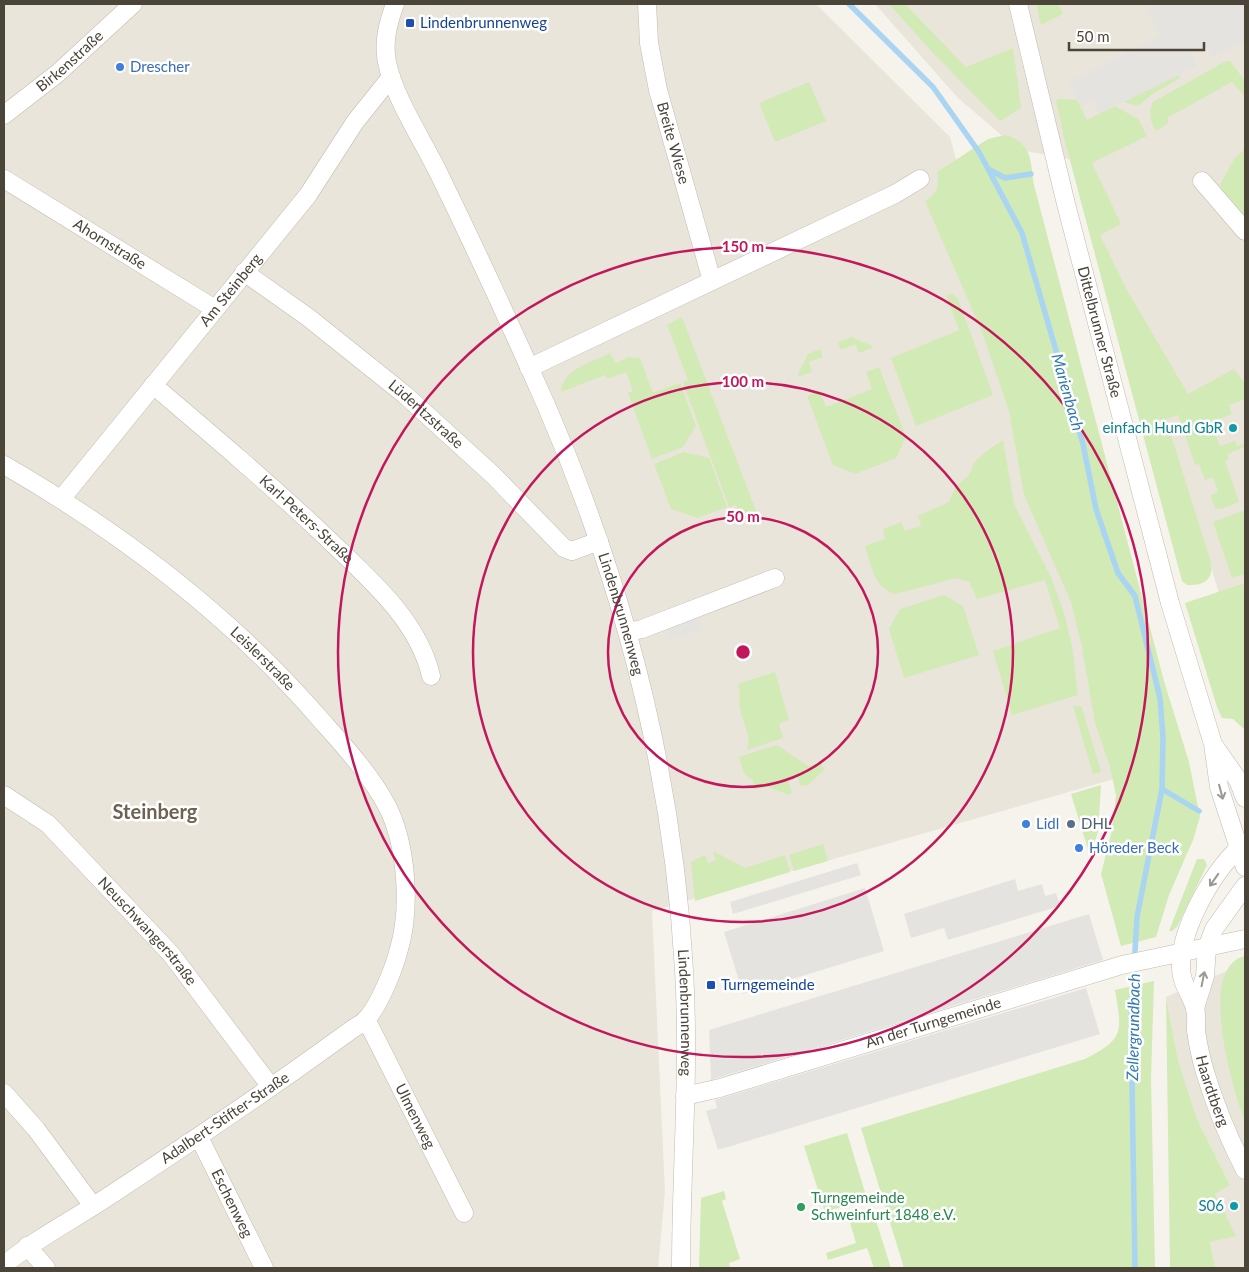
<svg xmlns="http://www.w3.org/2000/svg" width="1249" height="1272" font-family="Lato,sans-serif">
  <rect width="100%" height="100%" fill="#f6f3ec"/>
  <path fill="#eae5da" d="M4,4h812l134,133 171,640 -469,134 13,281 -7,76h-654z
    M875,4h370v610l-26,-21 -94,-302 -27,-56 -8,-72 -64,-12 -19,-11 -49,-42z
    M1245,963v305h-30l-5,-26 5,-49 15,-8 -33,-66 -19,-59 -12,-63z"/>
  <path fill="#d2eab5" d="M889,4h16l61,63 47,-19 8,60 -21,13 -68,-69z
    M1036,4h22l5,10 -22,11z
    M1226,61h4l15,20v16l-13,-15 -65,36 2,5 -13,8c-6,-10 -8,-18 -3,-29z
    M1179,75l1,3 -29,17 -13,11 -15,-4z
    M809,82l17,39 -51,21 -16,-39z
    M1060,99l17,1 10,20 28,-14 23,13 9,17 -55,27 29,61 -21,11 27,55 61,104 46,-25 11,14v16l-16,6 3,9 -21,8 9,24 15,-5 2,5 8,-3v4l-18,7 2,5 -4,2 14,41 -18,7 -6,-1 -5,-13 8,-3 -5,-15 -8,3 -6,-16 -4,1 -17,-50 -12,4 45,144c3,17 -8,23 -24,22l-5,-4 -118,-443 -8,-38z
    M1005,135c28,8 25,25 29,50l130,496 25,81 11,55 -7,23 -24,55 -13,42 -35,9 -20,-72 11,-44 4,-35 -6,-28 -15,-44 -13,-76 -11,-45 -47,-107 -15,-84 -27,-79 -57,-131c12,-6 15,-17 12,-29l51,-33z
    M1245,149v72l-22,-27 -3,-9 14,-26z
    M952,294l6,5 35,96 -77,31 -25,-68 68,-28 -13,-35z
    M682,317l76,199 -16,7 -6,-18 -7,2 -46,-124 5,-3 -21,-55z
    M851,337l21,9v2l-13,5 -4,-9 -14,6 -3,-8z
    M820,349l3,8 -14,5 3,10 -13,5 -1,-3 10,-20z
    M610,353l6,10 12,-6 12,1 13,35 27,-10 16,43 -13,21 -31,12 -24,-66 5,-2 -7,-19 -18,7 -3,-4 -44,17c0,-22 33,-31 49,-39z
    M879,367l27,70 -10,21 -41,16 -22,-9 -26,-69 13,-5 6,16 46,-18 -6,-17z
    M1003,440l11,64 37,73 13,36 8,33 6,49 -66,20 -19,-64 67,-23 -15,-48 -68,19 -8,-17 -12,-4 -62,16c-22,-7 -23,-27 -30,-48l20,-7 -2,-10 18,-7 4,9 16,-5 -3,-10 31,-14 7,-16 13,-11 6,-14 13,-11z
    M684,452l25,6 18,49 -29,11 -27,-9 -17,-45z
    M1245,510v64l-13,4 -19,-56z
    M1245,583v147l-12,-11 -11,-1 -5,-11 -32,-104z
    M944,595l19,11 16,49 -75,23 -15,-49 11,-20z
    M775,672l14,48 -10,4 4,14 -36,12c6,-16 -6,-27 -7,-43 -2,-10 2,-10 -2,-23z
    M1073,706h8l1,2 19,64 -8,2z
    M777,745l31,21 13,-4 3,8 -17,16 -7,-1 -3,-9 -7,1 -2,4 4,10 -3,4 -20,-8 -15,2 -1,-9 -9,-6 -5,-17z
    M1101,785l-3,47 -8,24 -19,-62z
    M823,844l5,17 -34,10 -5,-16z
    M713,851l32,17 40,-13 5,17 -95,29 -4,-39 14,-7 3,8 8,-3z
    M1197,859h7l3,6 -30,62 -5,4h-3z
    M1245,956v132l-2,2 2,4v28c-12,-32 -49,-155 0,-166z
    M1154,981l-3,98 4,189h-251l-43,-140 224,-69c40,-21 37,-27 30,-69z
    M1166,997l12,63 19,59 33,66 -15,9 21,42 -26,6 5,26h-45z
    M847,1133l20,66 -42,13 -21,-66z
    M724,1191l2,8 -4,2 18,58 -11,4 1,5h-31l2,-70z
    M872,1208l19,60h-17l-7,-20 -39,12 -2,-7 30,-10 -8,-27z"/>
  <path fill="#e5e3e0" d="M1145,4h100v38l-33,16 -6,-12 -5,3 -10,5 6,12 -98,48 -6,-13 -12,6 -13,-26 92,-45z
    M697,616l5,13 -32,12 -5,-13z
    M857,863l4,12 -128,39 -3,-12z
    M1015,879l3,12 24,-7 3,12 11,-3 4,13 -112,34 -4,-12 -33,10 -7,-24z
    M865,888l19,63 -141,43 -19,-62z
    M1089,914l14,46 -392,120 -2,-50z
    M1086,988l14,46 -382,116 -12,-39 11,-3 -2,-8z"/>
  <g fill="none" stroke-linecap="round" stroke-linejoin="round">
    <path stroke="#a9d4f2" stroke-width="5.5" d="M849,4l84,83 46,65 43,81 61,211 13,65 22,64 17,23 25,102 3,39 -1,52 37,22
      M990,170l15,8 26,-4
      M1135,1268l-4,-249 6,-102 25,-128"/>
    <defs>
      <g id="minor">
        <path id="s1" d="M395,4c-7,19 -12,38 -8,58 7,36 37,80 53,114 37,76 72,152 106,229 78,180 127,369 138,565 6,99 -3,199 -3,298"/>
        <path id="s2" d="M647,4l2,39 9,47 54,191"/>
        <path id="s3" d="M1018,4l48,200 104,399 43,141 6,43 26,80"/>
        <path id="s4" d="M4,115l54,-42 75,-69"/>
        <path id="s5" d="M4,179l211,130"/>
        <path d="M1202,181l43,50"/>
        <path id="s6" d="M244,272l65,46 95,76 89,81 71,73 8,3 27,-10"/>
        <path d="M529,368l366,-174 25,-15"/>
        <path id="s7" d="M153,385c59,50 118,100 174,153 40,39 91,81 104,138"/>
        <path id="s8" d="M4,465c118,68 228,152 317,255 23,26 48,53 65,84 21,39 25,104 13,145 -5,20 -19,54 -32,70 -5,5 -14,9 -20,14 -17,12 -35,25 -53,38 -63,44 -127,87 -191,129 -34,22 -69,40 -99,65"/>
        <path id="s9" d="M62,498l246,-303 47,-73 36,-45"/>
        <path d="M628,632l14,-3 133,-51"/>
        <path d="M1215,747l23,33 7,18"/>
        <path id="s10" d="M4,795l44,29 123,130 100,133"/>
        <path id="s11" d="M1245,843c-30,24 -64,83 -64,122 -1,17 9,27 14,43 2,7 1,15 1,23 2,13 5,28 9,41 10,33 24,67 40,98"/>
        <path d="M1195,1008l10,-32 2,-28 7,-19 31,-43"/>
        <path id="s12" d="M366,1019l98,194"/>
        <path d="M4,1093l32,36 57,77"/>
        <path id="s13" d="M685,1096l35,-8 402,-123 123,-26"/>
        <path id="s14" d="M199,1137l65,131"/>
        <path d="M27,1246l19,22"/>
      </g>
    </defs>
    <use href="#minor" stroke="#c2bbae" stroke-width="19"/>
    <use href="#minor" stroke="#fff" stroke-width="18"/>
  </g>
  <defs><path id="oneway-shaft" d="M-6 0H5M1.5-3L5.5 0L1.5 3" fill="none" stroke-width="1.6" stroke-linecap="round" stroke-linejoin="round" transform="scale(1.25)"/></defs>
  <g stroke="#9c9892">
    <use href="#oneway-shaft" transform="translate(1221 792) rotate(75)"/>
    <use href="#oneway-shaft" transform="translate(1214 880) rotate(125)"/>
    <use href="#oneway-shaft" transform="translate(1203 979) rotate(-79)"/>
  </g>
  <g fill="none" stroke="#c2185b" stroke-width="2.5">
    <circle cx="743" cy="652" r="135"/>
    <circle cx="743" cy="652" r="270"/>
    <circle cx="743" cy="652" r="405"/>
  </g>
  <g fill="#1a4fb4" stroke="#fff" stroke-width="2">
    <rect x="405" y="18" width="10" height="10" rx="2.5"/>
    <rect x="706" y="980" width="10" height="10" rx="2.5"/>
  </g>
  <g fill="#3f7fe0" stroke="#fff" stroke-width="2">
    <circle cx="120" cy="67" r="5"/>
    <circle cx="1026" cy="824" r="5"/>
    <circle cx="1079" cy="848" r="5"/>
  </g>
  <g fill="#0f9aa8" stroke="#fff" stroke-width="2">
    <circle cx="1233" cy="428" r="5"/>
    <circle cx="1234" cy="1206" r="5"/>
  </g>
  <circle fill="#5c6f8a" stroke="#fff" stroke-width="2" cx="1071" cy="824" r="5"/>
  <circle fill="#2e9e5b" stroke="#fff" stroke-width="2" cx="801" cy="1207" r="5"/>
  <g text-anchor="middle" stroke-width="5" stroke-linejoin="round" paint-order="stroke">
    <g font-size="15" fill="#164399" stroke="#fff" text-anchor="start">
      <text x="420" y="28">Lindenbrunnenweg</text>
      <text x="721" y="990">Turngemeinde</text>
    </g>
    <g font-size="15" fill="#4b4439" stroke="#fff">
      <text dy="5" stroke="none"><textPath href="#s4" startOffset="85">Birkenstraße</textPath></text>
      <text dy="5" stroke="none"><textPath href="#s2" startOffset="142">Breite Wiese</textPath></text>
      <text dy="5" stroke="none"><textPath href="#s5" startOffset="124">Ahornstraße</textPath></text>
      <text dy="5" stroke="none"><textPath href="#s9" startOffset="268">Am Steinberg</textPath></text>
      <text dy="5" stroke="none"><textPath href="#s3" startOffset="338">Dittelbrunner Straße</textPath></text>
      <text dy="5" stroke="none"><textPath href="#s6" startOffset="231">Lüderitzstraße</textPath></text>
      <text dy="5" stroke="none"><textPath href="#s7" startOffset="204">Karl-Peters-Straße</textPath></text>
      <text dy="5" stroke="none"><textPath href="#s1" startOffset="660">Lindenbrunnenweg</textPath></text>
      <text dy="5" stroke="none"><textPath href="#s8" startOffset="324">Leislerstraße</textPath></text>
      <text dy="5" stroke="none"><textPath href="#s10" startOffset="199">Neuschwangerstraße</textPath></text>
      <text dy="5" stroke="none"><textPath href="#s1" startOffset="1065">Lindenbrunnenweg</textPath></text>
      <text dy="5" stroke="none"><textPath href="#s13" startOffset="259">An der Turngemeinde</textPath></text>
      <text dy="5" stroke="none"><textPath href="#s11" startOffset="272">Haardtberg</textPath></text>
      <text dy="5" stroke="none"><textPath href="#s12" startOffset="109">Ulmenweg</textPath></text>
      <text transform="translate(225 1118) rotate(-34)" y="5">Adalbert-Stifter-Straße</text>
      <text dy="5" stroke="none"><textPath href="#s14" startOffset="74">Eschenweg</textPath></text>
    </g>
    <g font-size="15" fill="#366cbe" stroke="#fff" text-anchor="start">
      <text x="130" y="72">Drescher</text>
      <text x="1036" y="829">Lidl</text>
      <text x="1089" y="853">Höreder Beck</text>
    </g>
    <g font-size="15" fill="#0d838f" stroke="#fff" text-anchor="end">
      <text x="1223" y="433">einfach Hund GbR</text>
      <text x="1224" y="1211">S06</text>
    </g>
    <g font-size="15" fill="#4e5e75" stroke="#fff" text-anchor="start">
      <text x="1081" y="829">DHL</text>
    </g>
    <g font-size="15" fill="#27864d" stroke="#fff" text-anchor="start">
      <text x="811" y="1203">Turngemeinde<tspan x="811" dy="17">Schweinfurt 1848 e.V.</tspan></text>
    </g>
    <g font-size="16" font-style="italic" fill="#2e7ab2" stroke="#fff">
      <text transform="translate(1068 392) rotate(74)" y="6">Marienbach</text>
      <text transform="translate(1133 1027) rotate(-89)" y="6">Zellergrundbach</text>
    </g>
    <g font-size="20" font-weight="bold" fill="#6e6250" stroke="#fff">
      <text x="155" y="819">Steinberg</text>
    </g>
  </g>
  <circle cx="743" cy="652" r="8" fill="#c2185b" stroke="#fff" stroke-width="2.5"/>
  <g font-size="15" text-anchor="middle" font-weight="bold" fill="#c2185b" stroke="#fff" stroke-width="5" stroke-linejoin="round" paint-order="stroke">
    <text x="743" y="252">150 m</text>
    <text x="743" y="387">100 m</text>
    <text x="743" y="522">50 m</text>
  </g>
  <rect width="1249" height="1272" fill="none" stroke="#4b4439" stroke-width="10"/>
  <path d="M1069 42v8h135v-8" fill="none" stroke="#4b4439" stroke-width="2.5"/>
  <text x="1076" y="42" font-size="15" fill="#4b4439" stroke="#ffffff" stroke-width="4" paint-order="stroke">50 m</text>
</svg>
